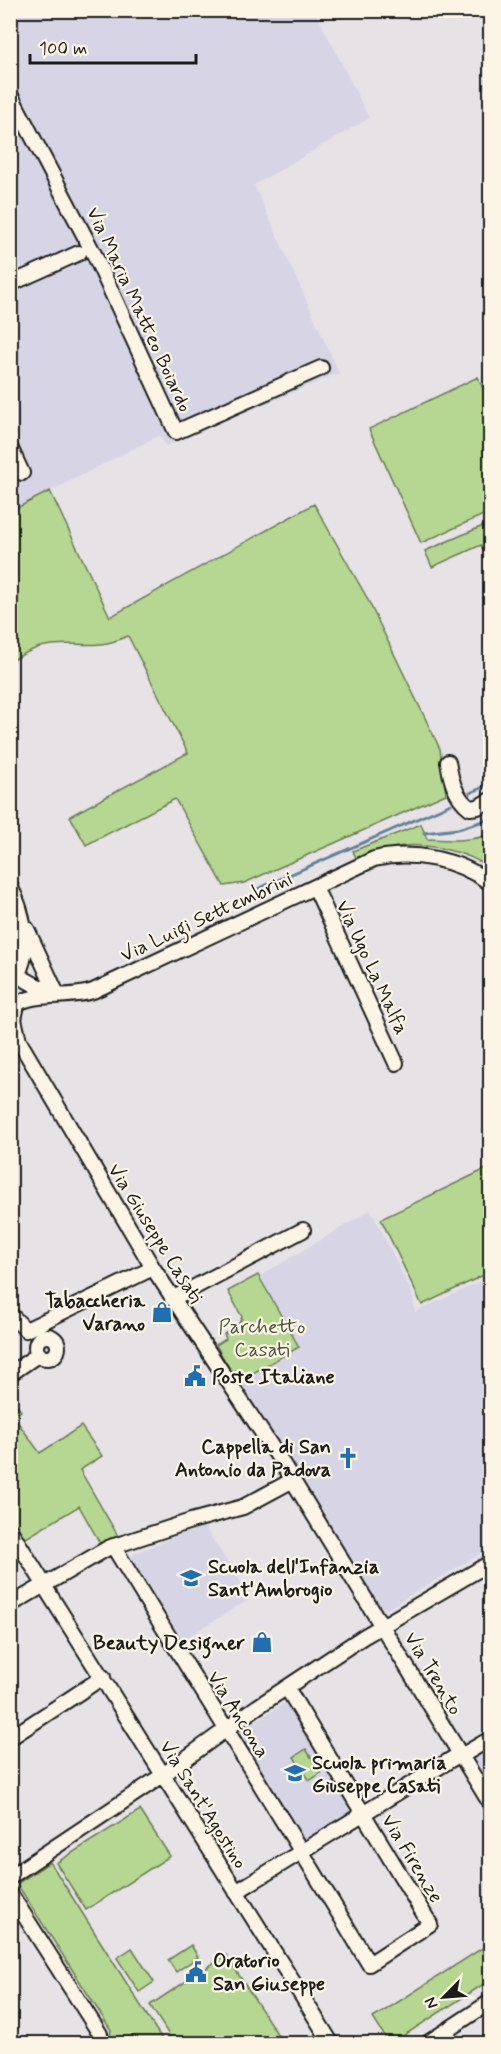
<svg xmlns="http://www.w3.org/2000/svg" width="501" height="2054" font-family="Mynerve,sans-serif">
  <rect width="100%" height="100%" fill="#e6e2e5"/>
  <filter id="ink" filterUnits="userSpaceOnUse"><feTurbulence type="fractalNoise" baseFrequency=".0167" numOctaves="2"/><feDisplacementMap in="SourceGraphic" scale="12" xChannelSelector="R" yChannelSelector="G"/><feConvolveMatrix kernelMatrix="1 2 1 2 8 2 1 2 1" color-interpolation-filters="sRGB"/></filter>
  <g filter="url(#ink)">
    <path fill="#d6d4e5" d="M11,11h304l54,107 -115,67 85,188 -173,73 -6,-11 -149,76z
      M371,1210l41,84 3,18 75,-35v271l-107,63 -146,-228 62,-36 -39,-71z
      M203,1525l48,73 -69,42 -50,-81 2,-5z
      M286,1702l68,110 -52,28 -66,-106z
      M490,1746v45l-20,-33z"/>
    <path fill="#b6d791" stroke="#697a56" stroke-width="1.5" d="M478,377l12,28v107l-69,31 -52,-114z
      M50,491l60,126 204,-113 52,92 74,153 6,45 -202,89 -20,3 -49,-87 -89,46 -16,-29 118,-63 -60,-117c-9,4 -18,7 -27,8 -19,2 -37,-2 -56,2 -13,2 -23,9 -34,15v-150z
      M490,523v42l-9,-20 -49,22 -7,-16z
      M421,824l6,15c22,1 43,3 63,-5v34c-24,-17 -64,-26 -93,-21 -14,2 -28,7 -41,11l-3,-7z
      M490,1167v105l-68,33 -41,-86z
      M258,1275l41,72 -62,35 -21,-37 10,-6 -2,-5 13,-7 5,-10 -14,-26z
      M10,1396l11,15 -7,6 26,36 41,-27 21,30 -22,14 38,66 -17,9 -22,-39 -56,34 -12,-19z
      M306,1749l15,24 -12,8 -15,-24z
      M140,1810l30,46 -84,54 -30,-47z
      M50,1862l110,174 5,7h-56l2,-13 -94,-146z
      M490,1943v37l-98,63h-3l-16,-25z
      M191,1945l7,12 -22,15 -8,-12z
      M132,1948l22,34 -15,10 -22,-34z
      M226,1955l57,88h-109l-24,-38z"/>
    <g fill="none" stroke-linecap="round" stroke-linejoin="round">
      <path stroke="#628099" stroke-width="3" d="M470,793l20,-9
        M424,833l34,-4 32,-10
        M255,890l196,-86"/>
      <defs>
        <path id="minor" d="M10,94l84,160 82,178 145,-64
          M10,284l69,-31
          M10,447l12,26
          M448,762c3,18 7,35 22,46l8,-1 12,-7
          M10,886c13,24 22,65 7,89
          M315,887l81,176
          M27,929l29,63
          M10,937l3,-11v-18
          M17,975l20,11 21,7
          M18,1003c21,-11 52,-4 75,-12l281,-132c39,-9 84,0 116,24
          M17,1005l-3,14 5,22
          M10,1032l9,9 134,227 126,190 211,345
          M172,1299l131,-69
          M10,1314l16,16 127,-62
          M36 1347a11 11 0 1 1 22 0a11 11 0 1 1-22 0Z
          M10,1374l29,-20
          M10,1530l34,54
          M113,1546c85,139 173,277 256,418l61,-40 -143,-236
          M43,1584l289,460
          M10,1605l98,-57 83,-27 52,-14 50,-27
          M10,1738l93,-61
          M461,1756l29,-17
          M10,1877l153,-102 94,-68 106,-70 127,-74
          M236,1892l224,-138
          M10,1893l90,141
          M426,2044l64,-42"/>
      </defs>
      <use href="#minor" stroke="#1c1c1c" stroke-width="18"/>
      <use href="#minor" stroke="#fcf5e5" stroke-width="14"/>
    </g>
  </g>
  <defs>
    <symbol id="shop-bare" viewBox="-9 -9 18 18"><path d="M-5-2.5h2.3a2.7 3.5 0 0 1 5.4 0H5L5.5 6h-11ZM-1.5-2.5h3a1.5 2.3 0 0 0-3 0Z" fill="#1f6fb2" stroke="#fcf5e5" stroke-width="2.5" paint-order="stroke"/></symbol>
    <symbol id="civic-bare" viewBox="-9 -9 18 18"><path d="M-.6-6.5H3V-4.5H.6V-3L4-1V1h2V6H-6V1h2V-1L-.6-3ZM-1.2 2.5V6h2.4V2.5Z" fill="#1f6fb2" stroke="#fcf5e5" stroke-width="2.5" paint-order="stroke"/></symbol>
    <symbol id="church-bare" viewBox="-9 -9 18 18"><path d="M-1.2-6h2.4v3.5h3.3v2.4h-3.3V6h-2.4V-.1h-3.3v-2.4h3.3Z" fill="#1f6fb2" stroke="#fcf5e5" stroke-width="2.5" paint-order="stroke"/></symbol>
    <symbol id="school-bare" viewBox="-9 -9 18 18"><path d="M0-5L7-2L0 1L-7-2ZM-4 1L0 2.5L4 1V4Q0 6-4 4Z" fill="#1f6fb2" stroke="#fcf5e5" stroke-width="2.5" paint-order="stroke"/></symbol>
  </defs>
  <g fill-rule="evenodd">
    <use href="#shop-bare" x="147" y="1297" width="30" height="30"/>
    <use href="#civic-bare" x="180" y="1361" width="30" height="30"/>
    <use href="#church-bare" x="333" y="1443" width="30" height="30"/>
    <use href="#school-bare" x="176" y="1563" width="30" height="30"/>
    <use href="#shop-bare" x="247" y="1627" width="30" height="30"/>
    <use href="#school-bare" x="280" y="1758" width="30" height="30"/>
    <use href="#civic-bare" x="181" y="1957" width="30" height="30"/>
  </g>
  <g text-anchor="middle" stroke-width="4.5" stroke-linejoin="round" paint-order="stroke">
    <g font-size="20" fill="#1c1c1c" stroke="#fcf5e5">
      <text transform="translate(140 309) rotate(65)" y="7">Via Maria Matteo Boiardo</text>
      <text transform="translate(206 916) rotate(-25)" y="7">Via Luigi Settembrini</text>
      <text transform="translate(373 967) rotate(65)" y="7">Via Ugo La Malfa</text>
      <text transform="translate(156 1233) rotate(58)" y="7">Via Giuseppe Casati</text>
      <text transform="translate(434 1673) rotate(59)" y="7">Via Trento</text>
      <text transform="translate(239 1714) rotate(58)" y="7">Via Ancona</text>
      <text transform="translate(204 1804) rotate(58)" y="7">Via Sant'Agostino</text>
      <text transform="translate(413 1858) rotate(59)" y="7">Via Firenze</text>
    </g>
    <g font-size="20" font-weight="bold" fill="#1c1c1c" stroke="#fcf5e5" text-anchor="start">
      <text x="145" y="1307" text-anchor="end">Tabaccheria<tspan x="145" dy="23">Varano</tspan></text>
      <text x="212" y="1383">Poste Italiane</text>
      <text x="331" y="1453" text-anchor="end">Cappella di San<tspan x="331" dy="23">Antonio da Padova</tspan></text>
      <text x="208" y="1573">Scuola dell'Infanzia<tspan x="208" dy="23">Sant'Ambrogio</tspan></text>
      <text x="245" y="1649" text-anchor="end">Beauty Designer</text>
      <text x="312" y="1769">Scuola primaria<tspan x="312" dy="23">Giuseppe Casati</tspan></text>
      <text x="213" y="1967">Oratorio<tspan x="213" dy="23">San Giuseppe</tspan></text>
    </g>
    <g font-size="20" fill="#4a543f" stroke="#fcf5e5">
      <text x="262" y="1333">Parchetto<tspan x="262" dy="23">Casati</tspan></text>
    </g>
  </g>
  <rect width="501" height="2054" fill="none" stroke="#fcf5e5" stroke-width="36"/>
  <rect x="18" y="18" width="465" height="2018" fill="none" stroke="#1c1c1c" stroke-width="2" filter="url(#ink)"/>
  <g transform="translate(444 1997) rotate(245)" stroke="#fcf5e5" stroke-width="4.5" paint-order="stroke">
  <path d="M0-4.5L10 22L0 15L-10 22Z" fill="#1c1c1c"/>
  <text y="-9" font-size="16" font-weight="bold" text-anchor="middle" fill="#1c1c1c">N</text>
  </g>
  <path d="M30 54v9h166v-9" fill="none" stroke="#1c1c1c" stroke-width="3"/>
  <text x="39" y="54" font-size="18" fill="#1c1c1c" stroke="#fcf5e5" stroke-width="4.5" paint-order="stroke">100 m</text>
</svg>
